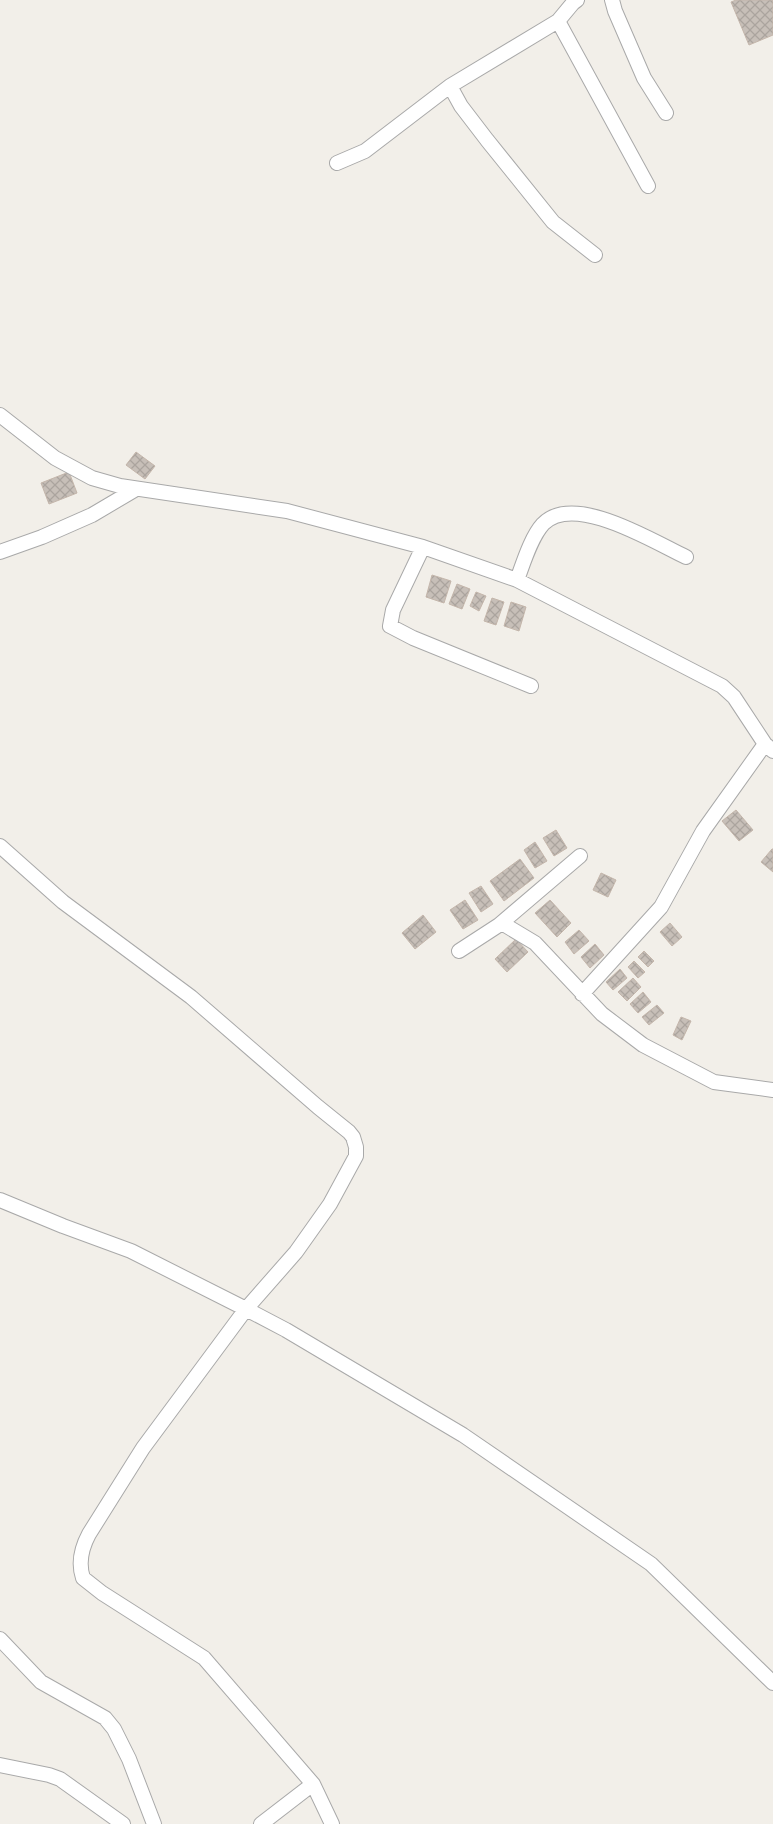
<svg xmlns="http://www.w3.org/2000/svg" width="773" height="1824" font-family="'Fira Sans Condensed',sans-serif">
  <defs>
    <pattern id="building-cross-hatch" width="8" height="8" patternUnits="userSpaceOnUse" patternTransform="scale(1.25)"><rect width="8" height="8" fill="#c7bfb8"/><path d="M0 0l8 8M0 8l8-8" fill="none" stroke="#aba49e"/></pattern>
  </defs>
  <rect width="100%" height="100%" fill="#f2efe9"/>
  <path fill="url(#building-cross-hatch)" stroke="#c4b6ab" d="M736,0h37v35l-24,10 -18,-43z
    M136,452l19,14 -10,13 -19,-14z
    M69,472l8,21 -28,11 -8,-21z
    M432,575l19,6 -7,22 -18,-6z
    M457,584l13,5 -8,20 -13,-5z
    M476,592l10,4 -7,15 -9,-5z
    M492,598l12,4 -8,23 -12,-4z
    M511,602l15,5 -7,24 -15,-5z
    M736,810l17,20 -14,11 -17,-20z
    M556,830l11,18 -13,8 -11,-18z
    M535,842l12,19 -12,7 -11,-18z
    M772,849h1v23l-12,-10z
    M520,859l14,19 -30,23 -14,-20z
    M601,873l15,7 -8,17 -15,-7z
    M481,886l12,18 -12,8 -12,-19z
    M465,900l13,20 -15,9 -13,-19z
    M550,900l21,23 -14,14 -22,-24z
    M423,915l13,17 -21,17 -13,-16z
    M670,923l12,14 -10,9 -12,-14z
    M579,930l10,11 -15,13 -9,-12z
    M516,939l12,13 -21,20 -12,-13z
    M595,944l9,11 -14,13 -9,-11z
    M644,951l10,10 -6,6 -10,-10z
    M634,961l11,11 -7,6 -10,-11z
    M620,969l7,9 -14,12 -7,-8z
    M633,978l8,9 -14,14 -9,-9z
    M643,992l8,10 -13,11 -8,-9z
    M657,1005l7,8 -15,12 -7,-8z
    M681,1017l10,4 -9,19 -9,-5z"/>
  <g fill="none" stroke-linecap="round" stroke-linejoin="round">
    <defs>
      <path id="street" d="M612,0l3,11 29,67 22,35
        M558,21l90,165
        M450,86l11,20 26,34 66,82 42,33
        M337,163l28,-12 85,-65 108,-65 15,-18 4,-3
        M0,415l55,43 37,20 28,8 167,25 136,36 94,33 205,106 12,11 31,47
        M423,547l-30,63 -3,16 23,12 118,48
        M0,552l42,-15 50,-22 44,-26
        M517,580c6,-16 14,-43 26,-56 31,-32 111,18 143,33
        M0,846l63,56 128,95 127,110 31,25 4,5 3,10v9l-26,48 -34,48 -50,57 -103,139 -54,86c-7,13 -11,29 -6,44l19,15 102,65 109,126 19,40
        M499,925l81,-69
        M459,951l40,-26h6l30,18 67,71 41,31 71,37 59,8
        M582,994l79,-87 42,-76 62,-87 8,7
        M0,1200l63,26 68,25 115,58 40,21 177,105 188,129 122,119
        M0,1639l41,43 64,36 9,11 15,30 25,65
        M0,1765l49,10 11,4 63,45
        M261,1824l52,-40"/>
    </defs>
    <use href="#street" stroke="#a9a9a9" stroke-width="16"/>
    <use href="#street" stroke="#fff" stroke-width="14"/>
  </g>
</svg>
